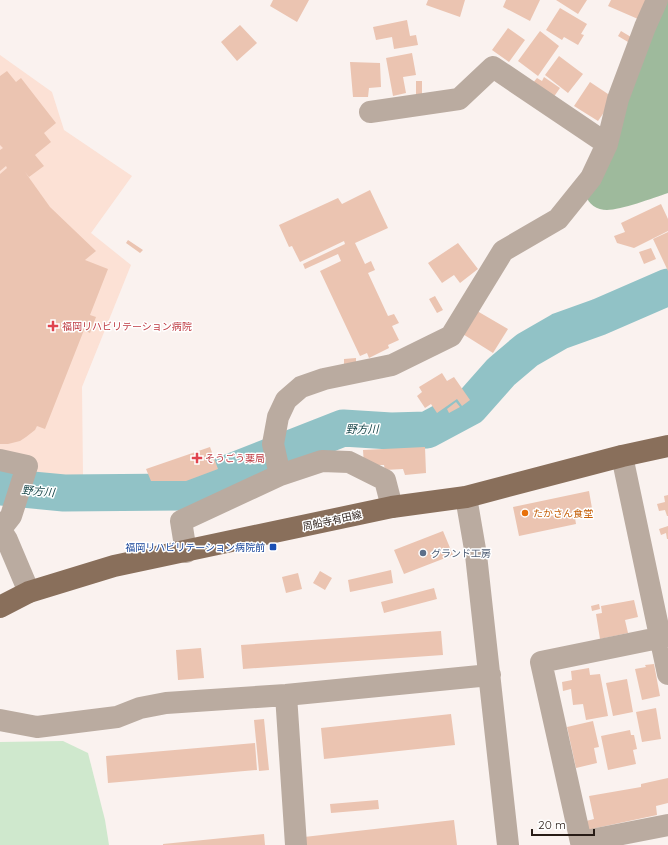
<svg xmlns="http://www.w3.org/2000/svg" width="668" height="845" font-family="Quicksand,'Noto Sans JP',sans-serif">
  <rect width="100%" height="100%" fill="#faf2ef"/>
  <path fill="#fce1d5" d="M0,55l52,37 12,38 68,46 -41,57 40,32 -49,122 1,88 -47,3 -36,-10z"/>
  <path fill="#cfe8cd" d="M63,741l25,12 17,67 4,25h-109v-103z"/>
  <path fill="#9eba9c" d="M663,0h5v193c-15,5 -47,17 -61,17 -10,0 -19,-6 -21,-15z"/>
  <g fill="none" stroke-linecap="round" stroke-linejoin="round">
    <path stroke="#91c2c6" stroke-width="37" d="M0,487l64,6 116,-1 163,-64 48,3 36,-1 43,-23 31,-35 26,-22 33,-19 39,-14 69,-30"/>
  </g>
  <path fill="#ebc4b1" d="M273,0h36l-12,22 -27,-16z
    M428,0h37l-5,17 -34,-12z
    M506,0h34l-10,21 -27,-14z
    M556,0h31l-9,14z
    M611,0h35l-8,19 -30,-13z
    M560,8l27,16 -6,10 3,1 -6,10 -14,-8 -2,3 -16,-10z
    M407,20l3,16 6,-1 2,10 -24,4 -2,-12 -16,3 -3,-13z
    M240,25l17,18 -20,18 -16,-19z
    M508,28l17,12 -16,22 -17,-12z
    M540,31l19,15 -21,30 -20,-15z
    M621,31l10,6 -3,5 -10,-6z
    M412,53l4,22 -13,2 3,16 -13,3 -7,-38z
    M559,56l24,18 -15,19 -23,-18z
    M350,62l30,1 1,24 -12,1 -1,9h-15z
    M7,71l9,11 5,-4 35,45 -12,10 7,9 -16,13 9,11 -15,11 -4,-5 25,35 46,44 -11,9 23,9 -18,46 6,2 -6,16 -6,-3 -39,99 -8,-3 -2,4 -9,7 -6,4 -12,3h-8v-270l7,-6 -1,-2 -6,5v-21l3,-2 -3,-3v-69z
    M544,77l16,11 -7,10 -21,-14 5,-6 5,3z
    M416,81h6v13h-6z
    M590,82l24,16 -16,23 -24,-15z
    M370,190l18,38 -33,15 10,21 6,-3 4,9 -7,3 20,43 6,-2 5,9 -7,3 7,14 -11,5 1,3 -20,10 -2,-5 -7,3 -40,-85 21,-10 -3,-7 -33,15 -2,-5 42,-20 -1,-3 -44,21 -8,-16 -3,1 -10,-22 59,-27 4,6z
    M661,204l7,15v12l-34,17 -17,-5 -3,-7 11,-4 -4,-9z
    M668,232v39l-15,-32z
    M128,240l15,10 -3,3 -14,-10z
    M458,243l20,26 -18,14 -6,-8 -12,8 -14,-20z
    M651,248l5,11 -12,5 -5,-12z
    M435,296l8,14 -6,3 -8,-14z
    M472,308l36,21 -15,24 -35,-22z
    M356,358v5l-12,1v-5z
    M442,373l5,8 7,-4 16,23 -8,6 -5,-7 -20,14 -6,-9 -6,4 -8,-12 5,-4 -3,-5z
    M456,402l4,5 -11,6 -2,-4z
    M210,447l8,22 -32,12h-35l-5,-12z
    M425,447l1,26 -21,2 -2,-6 -18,1 -1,-5h-20l-1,-15z
    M589,491l4,23 -18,4 1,6 -57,12 -6,-29z
    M668,495v21h-1l-2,-6 -6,1 -2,-7 8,-2 -1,-6z
    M668,526v13h-1l-1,-6 -5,2 -2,-6z
    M443,531l10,24 -49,19 -10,-24z
    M391,570l2,13 -43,9 -2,-12z
    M320,571l12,7 -7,12 -12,-7z
    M298,573l4,16 -16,4 -4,-16z
    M434,588l3,11 -53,14 -3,-11z
    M634,600l4,17 -13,3 3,13 -28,6 -4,-25 6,-1 -1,-7z
    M599,604l1,5 -8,2 -1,-5z
    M441,631l2,24 -200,14 -2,-24z
    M201,648l3,30 -26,2 -2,-30z
    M654,664l6,32 -18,4 -7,-31 11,-2 -1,-2z
    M589,668l1,7 10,-1 8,42 -22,4 -3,-16 -10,1 -2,-16 -8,2 -1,-9 10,-2 -1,-9z
    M627,679l6,33 -20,4 -7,-33z
    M656,708l5,31 -19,3 -6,-30z
    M451,714l4,31 -131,14 -3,-31z
    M264,719l5,51 -10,1 -5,-51z
    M593,721l6,26 -5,1 3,15 -21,5 -9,-41z
    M630,730l1,5h3l3,14 -4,1 3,14 -28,6 -7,-34z
    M255,743l2,27 -149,13 -2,-27z
    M668,778v25l-12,3 1,9 -61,13 1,3 -12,2 -3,-11 12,-3 -5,-23 52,-9v-3z
    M378,800l1,9 -48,4 -1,-9z
    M454,820l3,25h-153v-8z
    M264,834l1,11h-102v-1z"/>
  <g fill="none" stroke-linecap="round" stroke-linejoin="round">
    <path stroke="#baaba0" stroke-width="22" d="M370,112l89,-13 34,-32 114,77
      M622,456l46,218
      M0,460l27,6 -16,50 -11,14
      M280,475l-7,-31 5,-27 8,-17 15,-13 23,-8 68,-14 59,-29 52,-85 55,-32 33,-41 16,-34 11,-45 27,-72 12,-27
      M466,497l10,58 32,290
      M0,529l7,11 22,52
      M186,552l-5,-31 99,-46 42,-14 27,1 36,18 7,27
      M668,636l-127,26 40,180 87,-17
      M286,695l10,150
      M0,720l37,7 80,-10 23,-9 26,-5 120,-8 204,-20"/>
    <path stroke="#896f5b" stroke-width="22" d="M0,607l29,-15 85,-26 278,-59 74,-10 156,-41 46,-10"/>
  </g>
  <g fill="#e0444e" stroke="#fff" stroke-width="1.5">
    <path d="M51 320h4v4h4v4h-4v4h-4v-4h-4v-4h4z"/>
    <path d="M195 452h4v4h4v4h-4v4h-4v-4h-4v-4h4z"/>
  </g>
  <circle fill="#e8710a" stroke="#fff" stroke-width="1.5" cx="525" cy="513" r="4"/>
  <rect fill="#1a4fb4" stroke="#fff" stroke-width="1.5" x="269" y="543" width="8" height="8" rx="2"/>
  <circle fill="#5c6f8a" stroke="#fff" stroke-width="1.5" cx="423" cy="553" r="4"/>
  <g text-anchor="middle" stroke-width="3" stroke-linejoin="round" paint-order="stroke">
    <g font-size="10" fill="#be3a42" stroke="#fff" text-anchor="start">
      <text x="62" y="330">福岡リハビリテーション病院</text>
      <text x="205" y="462">そうごう薬局</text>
    </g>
    <g font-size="10" fill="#c56008" stroke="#fff" text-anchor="start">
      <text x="533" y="517">たかさん食堂</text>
    </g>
    <g font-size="10" fill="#281c16" stroke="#fff">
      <text transform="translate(332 520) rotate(-12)" y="4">周船寺有田線</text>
    </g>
    <g font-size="10" fill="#164399" stroke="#fff" text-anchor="end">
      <text x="265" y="551">福岡リハビリテーション病院前</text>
    </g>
    <g font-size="10" fill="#4e5e75" stroke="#fff" text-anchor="start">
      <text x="431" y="557">グランド工房</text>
    </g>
    <g font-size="11" font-style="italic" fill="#1a484b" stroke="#fff">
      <text x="362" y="433">野方川</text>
      <text transform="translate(38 491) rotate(5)" y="4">野方川</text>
    </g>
  </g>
  <path d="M532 829v6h62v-6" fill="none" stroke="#281c16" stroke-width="2"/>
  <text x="538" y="829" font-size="12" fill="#281c16" stroke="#ffffff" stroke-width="3" paint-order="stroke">20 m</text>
</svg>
